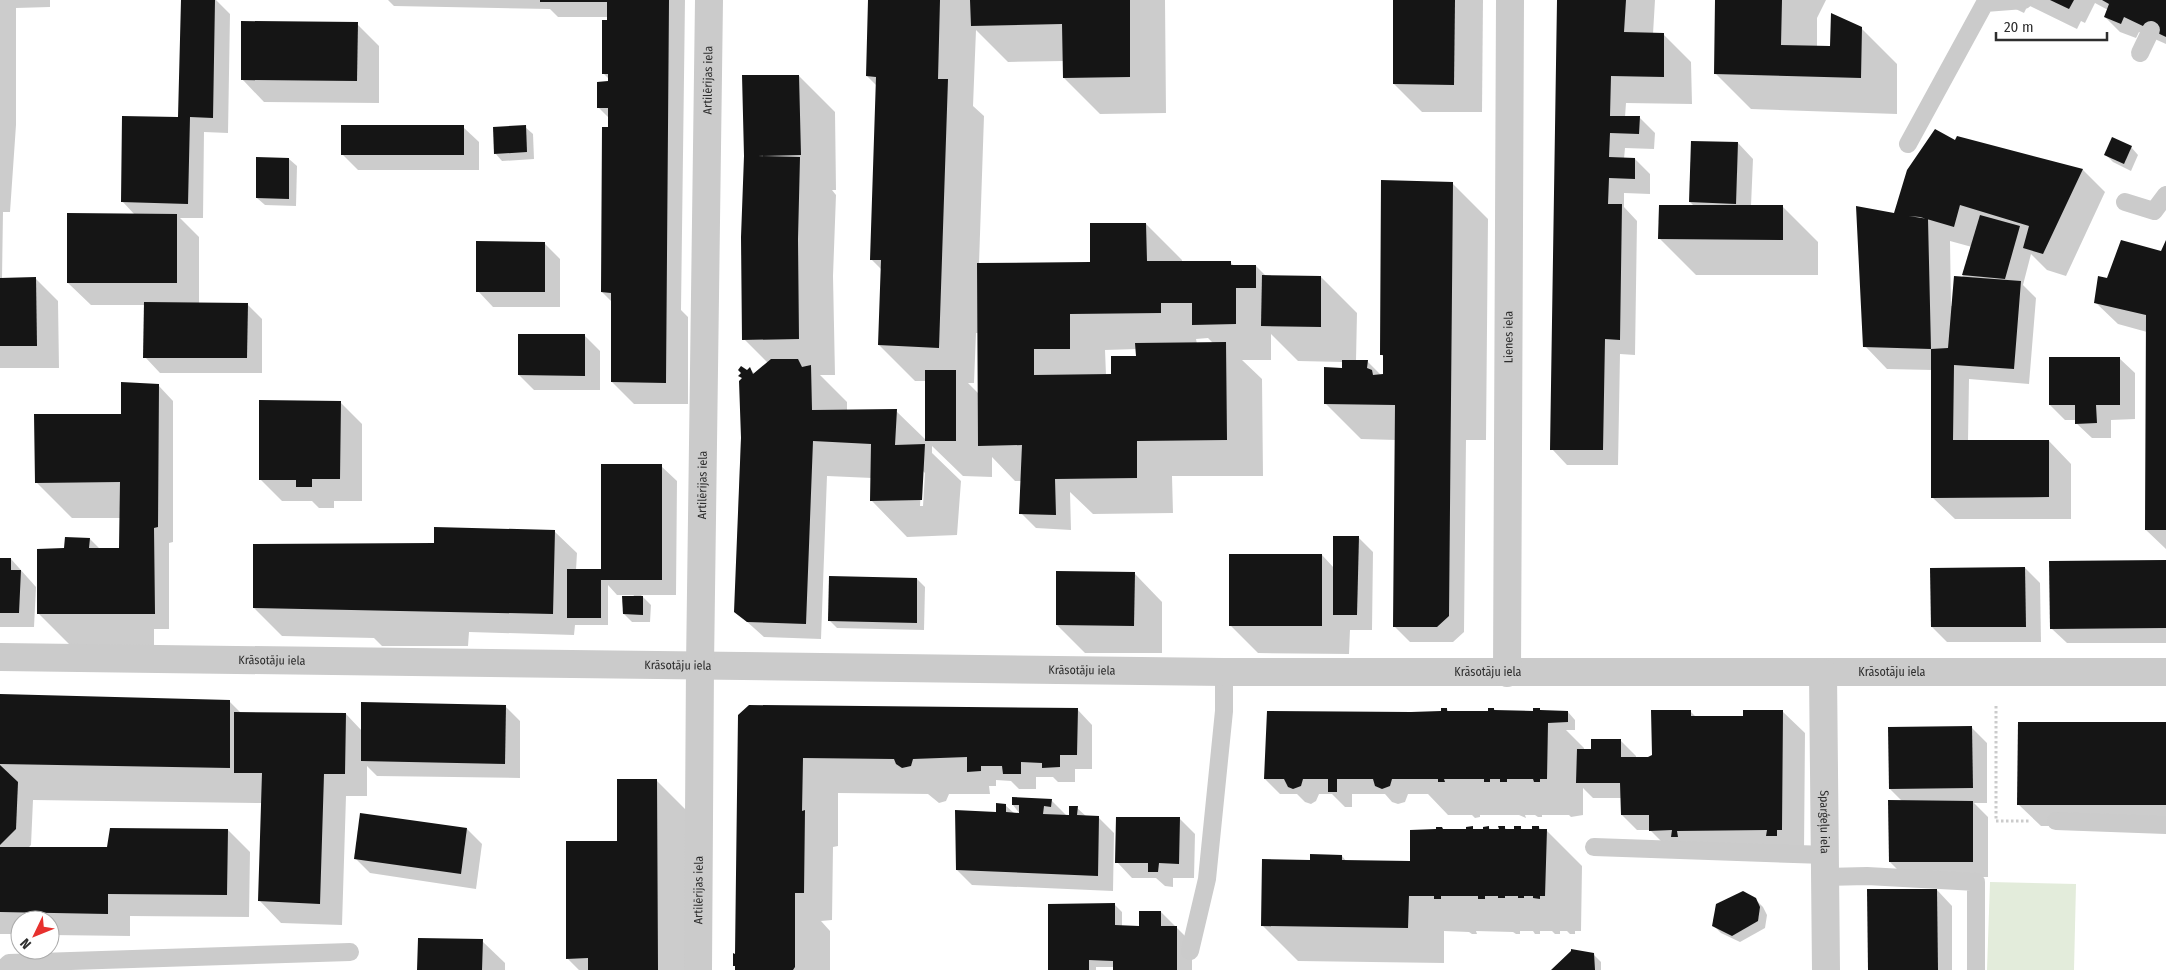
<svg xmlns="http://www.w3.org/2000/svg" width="2166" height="970" font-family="'Fira Sans Condensed',sans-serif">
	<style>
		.green { fill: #e3ecdb }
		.shadow { fill: #0003; fill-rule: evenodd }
		.building { fill: #151515 }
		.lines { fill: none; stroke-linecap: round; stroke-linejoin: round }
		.path { stroke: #cbcbcb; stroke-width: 3; stroke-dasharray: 2.5 2.5; stroke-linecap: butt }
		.service { stroke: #cbcbcb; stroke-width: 18 }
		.minor { stroke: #cbcbcb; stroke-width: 28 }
		.labels { text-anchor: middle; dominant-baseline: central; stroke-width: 5; stroke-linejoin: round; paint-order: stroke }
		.street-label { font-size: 12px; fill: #2e2e2e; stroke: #fff }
	</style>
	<rect width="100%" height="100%" fill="#fff"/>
	<!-- green -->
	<path class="green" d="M1990,882L2076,884L2074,970H1987Z"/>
	<!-- shadow -->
	<g class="shadow">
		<path d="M0,0H50V7L16,8V125L10,212H3L2,279H36L58,301L59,368H0Z"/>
		<path d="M182,0H216L230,14L228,133L204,132L203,218H180L199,237V304H247L262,319V373H160L145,357V305H91L68,283L135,215L122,201L180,118Z"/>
		<path d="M388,0H685L681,310L688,317V404H634L612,382V302L602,292L609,118L598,107L609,82V79L603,73L608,17H558L550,9L394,6Z"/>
		<path d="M870,0H1165L1166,113L1100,114L1064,78V61L1008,62L976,30L973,106L984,116L979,264L1091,263L1146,224L1182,260V263L1230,262L1234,266H1256L1266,276L1321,277L1357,313L1356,361H1367L1381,375H1385L1384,357L1381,354L1452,183L1488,219L1486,440H1466L1464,632L1453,642H1410L1394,626L1396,440L1361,439L1325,403L1343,369V362L1298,361L1271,334V360H1242L1262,379L1263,476H1172L1173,513L1093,514L1070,492L1071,530L1036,528L1021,513L1022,481H1015L992,457V477L963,476L932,446V453L961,481L957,535L907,537L872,501V478L827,476L821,639L764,637L735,611L743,379L740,376L750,369L755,374L768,363L744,339L745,156L799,76L835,112L836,190H832L836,195L833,276L835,375H820L847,402V411H896L927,441V381H915L879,345L882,270L871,259L877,86L867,76ZM976,333H978L979,394L968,383H974ZM1208,338L1213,343L1197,344L1196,339ZM1137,349V357L1113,375H1106L1105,350ZM922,470L925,473L923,506H920Z"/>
		<path d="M1395,0H1483L1482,112H1422L1394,84Z"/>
		<path d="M1558,0H1655L1653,34H1663L1691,62L1692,104L1626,103L1625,117H1639L1655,133L1654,149L1625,148L1624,159H1635L1650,174V194L1624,193V207L1637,221L1635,355L1620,354L1618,465H1567L1552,449Z"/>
		<path d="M1716,0H1826L1817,18V47L1831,48L1861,28L1897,64V114L1751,109L1715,73Z"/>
		<path d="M1997,0H2166V44L2139,32L2136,38L2120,32L2105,17L2108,10L2095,3L2085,23L2081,21L2077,29L2028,5L2024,13Z"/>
		<path d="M357,24L379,46V103L264,102L242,79Z"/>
		<path d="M463,127L479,142V170H358L342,154Z"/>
		<path d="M525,127L533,134L534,159L502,161L495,153Z"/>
		<path d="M1958,137L2083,170L2105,192L2066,276L2047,270L2031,254L2023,285L2036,298L2029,384L1969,379L1968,441H2049L2071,464V519H1955L1932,497V370L1887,369L1865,346L1895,215ZM1950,241L1972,247L1953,306H1951Z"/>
		<path d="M1738,143L1753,159L1751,206H1782L1818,242V275H1696L1660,239L1694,206L1690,202Z"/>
		<path d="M2131,147L2138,155L2131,171L2113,162L2105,154Z"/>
		<path d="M289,159L297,166L296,206L265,205L257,198Z"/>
		<path d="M544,243L560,259V307H493L478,291Z"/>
		<path d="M2166,255V549L2146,530L2147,332L2118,324L2095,302L2108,280Z"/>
		<path d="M584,335L600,351V390H534L519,375Z"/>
		<path d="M2119,358L2135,373V419L2111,420V438H2092L2076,423V420H2065L2050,405Z"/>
		<path d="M158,385L173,401V542L169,543V629H154V649H74L38,613L65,549L90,539L100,549L121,552V518H72L36,482Z"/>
		<path d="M340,402L362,424V501H334V508H319L312,501H282L260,479Z"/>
		<path d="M661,466L677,481L676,595H641L651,605L650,622H632L624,614L634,595H617L608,585V625H575L574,635L469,632L468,646H382L374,638L282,636L254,608L435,544L554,531L577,553L576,570L602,572Z"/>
		<path d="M1358,537L1373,552L1372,630H1350L1349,654L1258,653L1230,625L1322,555L1334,568Z"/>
		<path d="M0,559H11L36,587L34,627H0Z"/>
		<path d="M2166,561V643H2067L2051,628Z"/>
		<path d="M2025,568L2040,583L2041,642H1947L1932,627Z"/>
		<path d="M1135,574L1162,602V653H1085L1057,625Z"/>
		<path d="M917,579L925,587L924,630L837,628L829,620Z"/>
		<path d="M0,695L229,701L241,713L346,714L362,731L505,706L520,721V778L377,776L367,766V796H346L342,925L281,923L259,900L262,803L33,800L31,845L28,848L109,849L228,830L250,852L249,917L130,916V936L50,935V920H20V934H0Z"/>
		<path d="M1077,709L1092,725V769H1075V782H1058L1053,777H1036V789H1019L1011,781L996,780V786H989L990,794H949L946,801L939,803L928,794L838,793V846L833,847L832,920L821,921L830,931V970H736L740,716Z"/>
		<path d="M1447,709L1449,712H1489L1494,709L1497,712H1535L1539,709L1542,712H1568L1575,720V730H1566L1584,748V750H1592L1620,740L1636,756V758H1649L1653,756L1691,712L1696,717H1744L1782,711L1805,733L1804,852H1672L1650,830H1637L1622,815V798H1593L1583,788V815L1571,817L1569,815H1542V817H1538L1535,815H1525L1526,818L1519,815H1480V817L1475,818L1472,815H1448L1428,794H1408L1405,802L1398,804L1392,802L1385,794H1352V807H1345L1332,794H1319L1316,801L1311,804L1305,802L1297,794H1280L1265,779L1414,712H1442Z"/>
		<path d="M2166,724V826H2041L2018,804Z"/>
		<path d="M1972,728L1987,743V803H1974L1988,817V877H1905L1890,862L1903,802L1890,789Z"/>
		<path d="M656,780L692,816L693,876H685V970H579L567,958L618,842Z"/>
		<path d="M1051,800L1067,816H1070L1077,808L1087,817L1099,818L1114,833L1113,891L972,885L957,870L997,813L1005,805L1015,814H1020L1013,805Z"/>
		<path d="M1179,818L1195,834L1194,878H1173V887L1165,886L1156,878H1132L1117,862Z"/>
		<path d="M1539,827L1541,830H1546L1582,866L1581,931H1575V934H1570L1567,931H1560V934H1555L1552,931H1540V934H1535L1533,931H1520V934H1516L1513,932L1476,931L1477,934H1472L1469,932L1444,931V963L1298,961L1262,925L1311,861L1342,856L1347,862L1411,863L1444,830L1467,831L1472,828L1475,830L1484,831L1489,828L1492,830H1500L1505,828L1508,830H1515L1520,828L1523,830H1534Z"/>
		<path d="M467,829L482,844L476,889L370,873L355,858Z"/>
		<path d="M1937,890L1952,906V970H1869Z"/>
		<path d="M1755,899L1763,907L1767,915L1765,928L1740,942L1721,933L1714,926Z"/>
		<path d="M1115,905L1122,912V927H1140L1161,912L1192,943V970H1115L1114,967H1096V970H1049Z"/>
		<path d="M482,941L505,963V970H419Z"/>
		<path d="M1593,954L1601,962V970H1553Z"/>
	</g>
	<!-- building -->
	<g class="building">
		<path d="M181,0H215L213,118L190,117L188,204L121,202L122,116L178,117Z"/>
		<path d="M540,0H669L666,383L611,382V293L601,292L602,127H608V108H597V82L608,81V74H602V20H607V2H540Z"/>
		<path d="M868,0H940L938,79H948L939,348L878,345L881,260H870L876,77L866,76Z"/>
		<path d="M970,0H1130V77L1063,78L1062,24L971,26Z"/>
		<path d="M1393,0H1455L1454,85L1393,84Z"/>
		<path d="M1557,0H1626L1624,32L1664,33V77L1611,76L1610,116H1640L1639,134L1610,133L1609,157L1635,158V179L1609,178L1608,204H1622L1620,340L1605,339L1603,450H1550Z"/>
		<path d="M1715,0H1782L1781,45L1830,46L1831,13L1862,27L1861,78L1714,74Z"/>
		<path d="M2050,0H2074L2069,9Z"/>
		<path d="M2102,0H2166V37L2124,17L2121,24L2104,17L2109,4Z"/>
		<path d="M241,21L358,22L357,81L241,80Z"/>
		<path d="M742,75H799L801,155L758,156L800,157L798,239L799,339L742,340L741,237L744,156Z"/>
		<rect x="341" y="125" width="123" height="30"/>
		<path d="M526,125L527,152L494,154L493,127Z"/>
		<path d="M1935,129L1955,140L1957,136L2083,169L2043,254L2023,248L2029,226L1960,205L1954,227L1920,217L1909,216L1928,219L1931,349L1948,348L1954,276L2021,281L2014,369L1954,365L1953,440H2049V497L1931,498V349L1863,347L1856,206L1894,213L1907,170Z"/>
		<path d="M2112,137L2132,146L2124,164L2104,155Z"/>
		<path d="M1691,141L1738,142L1736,204L1689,202Z"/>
		<path d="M256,157L289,158V199L256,198Z"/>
		<path d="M1381,180L1453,182L1449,616L1437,627H1393L1395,405L1324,404V367L1342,368V360H1368L1367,368L1372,370L1373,375L1383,374V355H1380Z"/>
		<path d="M1659,205H1783V240L1658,239Z"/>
		<path d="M67,213L177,214V283H67Z"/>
		<path d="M1980,215L2020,226L2005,279L1962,275Z"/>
		<path d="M1090,223H1146L1147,261H1231V265H1256V288H1236V324L1192,325V303H1161V313L1070,314V349H1034V375L1111,374V356H1136L1135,343L1226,342L1227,440L1137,441V478L1055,479L1056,515L1019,514L1022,445L978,446L977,263L1090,262Z"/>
		<path d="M2121,240L2161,251L2166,240V530H2145L2146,315L2094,303L2098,276L2107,278Z"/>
		<path d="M476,241L545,242V292H476Z"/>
		<path d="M1262,275L1321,276V327L1261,326Z"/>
		<path d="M36,277L37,346H0V278Z"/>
		<path d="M144,302L248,303L247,358H143Z"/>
		<path d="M518,334H585V376L518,375Z"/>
		<path d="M2049,357H2120V405H2096L2097,423L2075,424V405H2049Z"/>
		<path d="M771,359H798L802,367L811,365L812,410L897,409L895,445L925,444L922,500L870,501L871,444L813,441L806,624L747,622L734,612L741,438L739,381L742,378L738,376L741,373L738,370L741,366L747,370L750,367L753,374Z"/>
		<rect x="925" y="370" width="31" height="71"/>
		<path d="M121,382L159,384L158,527L154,528L155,614H37V549L64,548L65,537L90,538L89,548H119L120,482L35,483L34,414H121Z"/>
		<path d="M259,400L341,401L340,479H312V487H296V480H259Z"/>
		<path d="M601,464H662V580H601V618H567V569H601Z"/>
		<path d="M434,527L555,530L553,614L253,608V544L434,543Z"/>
		<path d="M1333,536H1359L1357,615H1333Z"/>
		<rect x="1229" y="554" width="93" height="72"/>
		<path d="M0,558H11V570H21L19,613H0Z"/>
		<path d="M2166,560V628L2050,629L2049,561Z"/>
		<path d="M2025,567L2026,627H1931L1930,568Z"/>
		<path d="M1056,571L1135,572L1134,626L1056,625Z"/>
		<path d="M829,576L917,578V623L828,621Z"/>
		<path d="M622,596H643V615L623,614Z"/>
		<path d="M0,694L230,700V768L0,764Z"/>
		<path d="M361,702L506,705L505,764L361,761Z"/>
		<path d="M749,705L1078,708L1077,755H1060V767L1042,768V763L1021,762V774H1003L1002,766H981V771L967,772V757L913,759L911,766L902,768L896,764L894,759L803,758L802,811L805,810L804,893H795V967L793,970H735V966H733V953L735,954L738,715Z"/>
		<path d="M1441,708H1447V711H1488V708H1494V710L1533,711V708H1540V710L1568,711V722L1548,723L1547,779H1540V782H1534L1533,779H1507V782H1500V779H1490V782H1484V779H1444L1445,782H1438V779H1392L1390,786L1382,789L1375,786L1373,779H1337V792H1328V779H1303L1301,786L1293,789L1288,787L1284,779H1264L1267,711L1411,712L1441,711Z"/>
		<path d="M1651,710H1691V716H1743V710H1783L1782,830H1777V836H1766L1767,830L1677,831L1678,837H1671L1672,830L1649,831V815H1621L1620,783H1576L1577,749H1591V739H1621V757H1648L1652,755Z"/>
		<path d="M234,712L346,713L345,774H324L320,904L258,901L262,773H234Z"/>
		<path d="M2018,722H2166V805H2017Z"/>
		<path d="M1972,726L1973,788L1889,789L1888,727Z"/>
		<path d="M0,765L18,782L16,829L0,845Z"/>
		<path d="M617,779H657L658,970H588V958L566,959V841H617Z"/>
		<path d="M1012,797L1052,799L1051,807L1044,806L1043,814L1069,815V806H1078L1077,815L1099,816L1098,876L956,870L955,810L996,812V803L1006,804V812L1019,813V805H1012Z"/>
		<path d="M1888,800L1973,801V862H1889Z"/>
		<path d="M360,813L467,828L461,874L354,859Z"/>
		<path d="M1116,817H1180L1179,864L1159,863L1158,872H1148V863H1115Z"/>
		<path d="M1473,826V829H1483V827L1489,826V829H1499L1498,826H1505V829H1514V826H1521V829H1532V826H1539V829H1547L1545,896H1540V899L1533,898V896H1524V898H1518V896H1505V898H1498V896H1485V899H1478V896H1441V899H1434V896H1409L1408,928L1261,926L1262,859L1310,860V854L1342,855V860L1410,861V830L1436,829V827H1442L1443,829H1466V827Z"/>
		<path d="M110,828L228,829L227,895L108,894V914L0,912V847H107Z"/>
		<path d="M1867,889H1937L1938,970H1868Z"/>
		<path d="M1743,891L1756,898L1760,907L1758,921L1732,936L1712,926L1716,904Z"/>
		<path d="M1115,903V925L1139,926V911H1161V926H1177V970H1113V961L1089,960V970H1048V904Z"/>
		<path d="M418,938L483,939L482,970H417Z"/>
		<path d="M1571,949L1594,953L1595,970H1551L1571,951Z"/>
	</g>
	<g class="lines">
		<!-- path -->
		<path class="path" d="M1996,706V821H2030"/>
		<!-- service -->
		<g class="service">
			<path d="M2140,53L2151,30"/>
			<path d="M1908,144L1985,3L2024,0"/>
			<path d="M2125,202L2154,211L2166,195"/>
			<path d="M2056,821L2166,825"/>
			<path d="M1594,847L1825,855"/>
			<path d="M1825,877L1867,876L1976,882V970"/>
			<path d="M1190,951L1207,879L1224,711V672"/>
			<path d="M2,970L9,963L350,952"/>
		</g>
		<!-- minor -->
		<g class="minor">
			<path id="s1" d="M0,657L1224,672H2166"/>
			<path id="s2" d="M1507,673L1510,0"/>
			<path id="s3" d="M1823,673L1826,970"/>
			<path id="s4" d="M698,970L700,666L709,0"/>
		</g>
	</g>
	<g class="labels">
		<!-- street labels -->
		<g class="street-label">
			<text stroke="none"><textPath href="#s4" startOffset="890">Artilērijas iela</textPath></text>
			<text stroke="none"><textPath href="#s2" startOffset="336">Lienes iela</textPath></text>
			<text stroke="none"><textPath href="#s4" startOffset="485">Artilērijas iela</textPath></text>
			<text stroke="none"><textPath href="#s1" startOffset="272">Krāsotāju iela</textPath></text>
			<text stroke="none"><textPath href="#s1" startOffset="678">Krāsotāju iela</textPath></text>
			<text stroke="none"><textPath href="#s1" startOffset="1082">Krāsotāju iela</textPath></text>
			<text stroke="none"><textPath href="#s1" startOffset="1488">Krāsotāju iela</textPath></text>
			<text stroke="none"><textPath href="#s1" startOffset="1892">Krāsotāju iela</textPath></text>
			<text stroke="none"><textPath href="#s3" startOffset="149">Sparģeļu iela</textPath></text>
			<text stroke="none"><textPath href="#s4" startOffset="80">Artilērijas iela</textPath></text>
		</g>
	</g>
	<!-- north arrow -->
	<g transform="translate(35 935) rotate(227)"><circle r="24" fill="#ffffff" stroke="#ababab"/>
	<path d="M0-4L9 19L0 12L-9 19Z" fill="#e7312e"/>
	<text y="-8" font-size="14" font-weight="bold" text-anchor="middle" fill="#2e2e2e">N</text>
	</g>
	<!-- scale -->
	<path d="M1996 32v8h111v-8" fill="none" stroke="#2e2e2e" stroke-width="2.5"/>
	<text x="2004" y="32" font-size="15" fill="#2e2e2e" stroke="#ffffff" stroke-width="4" paint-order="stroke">20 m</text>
</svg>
